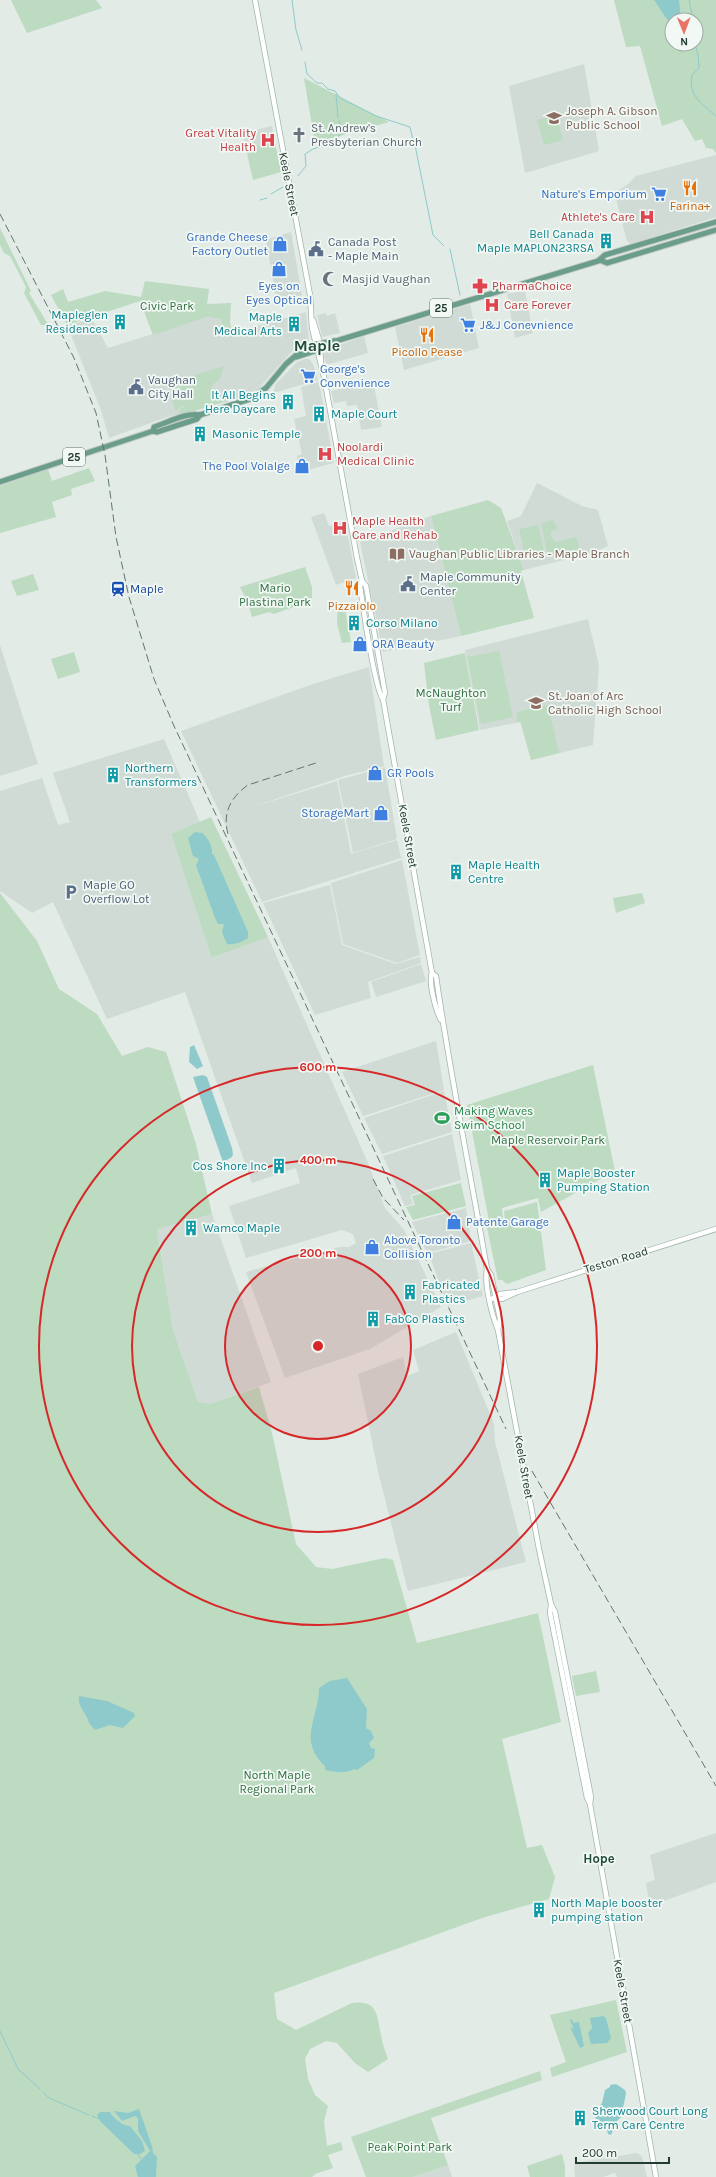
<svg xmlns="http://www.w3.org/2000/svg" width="716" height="2177" font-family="Karla,sans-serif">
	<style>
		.built { fill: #d0dbd5 }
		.green { fill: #bcdbc1; fill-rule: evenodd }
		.water { fill: #8ecacc }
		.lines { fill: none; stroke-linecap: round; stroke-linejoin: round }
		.stream { stroke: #8ecacc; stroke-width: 1 }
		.secondary-casing { stroke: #a1b6ac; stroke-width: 6 }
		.primary-casing { stroke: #c1c8c6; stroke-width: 7 }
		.secondary { stroke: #fff; stroke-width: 4.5 }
		.primary { stroke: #6a9e8a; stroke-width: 5 }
		.rail { stroke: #5e766d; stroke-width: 1; stroke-dasharray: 8 4; stroke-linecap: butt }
		.ring { fill: none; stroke: #d62828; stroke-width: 2 }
		.labels { text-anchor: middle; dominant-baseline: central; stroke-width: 3.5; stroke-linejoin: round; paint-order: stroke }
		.shield { fill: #f2f8f4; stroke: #61746c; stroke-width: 1 }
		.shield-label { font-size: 11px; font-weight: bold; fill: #233b32 }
		.education-label { font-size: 12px; fill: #785e54; stroke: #f2f8f4; text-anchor: start }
		.worship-label { font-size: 12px; fill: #5b616d; stroke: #f2f8f4; text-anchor: start }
		.health-label { font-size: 12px; fill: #be3a42; stroke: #f2f8f4; text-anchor: start }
		.street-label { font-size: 12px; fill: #233b32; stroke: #f2f8f4 }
		.shop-label { font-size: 12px; fill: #366cbe; stroke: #f2f8f4; text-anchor: start }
		.food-label { font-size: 12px; fill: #c56008; stroke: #f2f8f4 }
		.culture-label { font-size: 12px; fill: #0d838f; stroke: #f2f8f4; text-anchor: start }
		.service-label { font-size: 12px; fill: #4e5e75; stroke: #f2f8f4; text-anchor: start }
		.park-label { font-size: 12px; fill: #306f41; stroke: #f2f8f4 }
		.transit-label { font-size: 12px; fill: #164399; stroke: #f2f8f4; text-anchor: start }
		.leisure-label { font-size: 12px; fill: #27864d; stroke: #f2f8f4; text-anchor: start }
		.neighbourhood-label { font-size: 13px; font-weight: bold; fill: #214c3c; stroke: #f2f8f4 }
		.district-label { font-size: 16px; font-weight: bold; fill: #214c3c; stroke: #f2f8f4 }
		.centre { fill: #d62828; stroke: #f2f8f4; stroke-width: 2 }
		.ring-label { font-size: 12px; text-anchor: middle; font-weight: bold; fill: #d62828; stroke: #f2f8f4; stroke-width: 3.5; stroke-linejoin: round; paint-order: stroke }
	</style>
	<rect width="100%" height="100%" fill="#e2ebe6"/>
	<!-- built -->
	<g class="built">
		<path d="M584,64L599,151L525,173L509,86Z"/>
		<path d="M272,126L275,142L246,149L243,133Z"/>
		<path d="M716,155V217L631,244L627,241L616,199L618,191L628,184L636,176Z"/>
		<path d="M291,232L302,295L277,302L266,240Z"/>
		<path d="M525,291L533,333L515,338L507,294Z"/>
		<path d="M470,304L479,348L404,370L395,327Z"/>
		<path d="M306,312L309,341L295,348L258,389L234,400L167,417L109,438L101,410L67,325L92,319L108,348L207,317L221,319L225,335Z"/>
		<path d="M326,313L327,316L335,313L340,333L322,337L317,315Z"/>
		<path d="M364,336L368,353L326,365L324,355L329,349Z"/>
		<path d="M305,359H309L313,364L318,380L273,393L275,385L297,362Z"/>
		<path d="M373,381L382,427L361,430L357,405L347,406L346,401L334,403L331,391Z"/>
		<path d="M319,382L334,463L299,472L297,456L302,454L294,419L306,416L301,387Z"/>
		<path d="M537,483L582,506L598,510L608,546L592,553L524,570L507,521L521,516Z"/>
		<path d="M324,513L329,526L345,522L356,578L336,585L311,517Z"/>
		<path d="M431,516L461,636L383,652L360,542Z"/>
		<path d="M588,619L599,666L593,745L531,760L520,722L480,730L465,650Z"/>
		<path d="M0,645L38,764L0,776Z"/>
		<path d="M369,667L384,766L348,775L249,808L337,781L351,854L397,840L401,858L262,902L181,731L313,684Z"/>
		<path d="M164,739L200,822L171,834L213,958L268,937L368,1163L385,1208L404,1230L441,1307L370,1349L285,1378L246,1272L339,1247H349L356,1243L353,1234L342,1230L246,1258L229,1206L300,1183L296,1168L252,1183L185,992L107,1019L53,902L32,913L0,891V791L42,778L58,825L70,822L53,773Z"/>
		<path d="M385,767L397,839L353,853L338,780Z"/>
		<path d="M402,860L420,955L397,963L343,944L331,883Z"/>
		<path d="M330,885L342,945L396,964L420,957L421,963L368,982L371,998L315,1015L263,903Z"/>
		<path d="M421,964L426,981L376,997L371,982Z"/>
		<path d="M436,1041L444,1090L363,1116L342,1072Z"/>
		<path d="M444,1091L452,1132L382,1154L364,1118Z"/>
		<path d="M452,1134L461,1180L410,1195L413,1204L405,1206L383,1156Z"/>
		<path d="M466,1208L471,1241L427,1253L412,1222Z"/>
		<path d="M212,1214L271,1382L200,1408L173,1330L157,1228Z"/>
		<path d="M471,1243L483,1296L448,1306L429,1254Z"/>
		<path d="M456,1332L494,1424L495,1442L526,1562L408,1591L378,1471L358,1374L403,1357L407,1376L419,1371L413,1350Z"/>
		<path d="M716,1833V1882L661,1902L649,1901L646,1883L655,1880L650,1855Z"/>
		<path d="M637,2153L642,2157L647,2177H617L615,2173L603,2177H575L574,2166L576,2163Z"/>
		<path d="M448,2165L452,2177H413Z"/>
	</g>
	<!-- green -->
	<g class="green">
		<path d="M11,0H96L102,8L27,33Z"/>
		<path d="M614,0H716V153L713,149L706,148L702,139L695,141L682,119L662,126L640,46L626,47ZM672,20H696V44H672Z"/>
		<path d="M304,78L389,122L315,143Z"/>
		<path d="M556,115L563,140L544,145L537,120Z"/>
		<path d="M275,142L281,172L253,180L246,149Z"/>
		<path d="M0,228L31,291L29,293L49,326L47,327L46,325H41L24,293L26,287L10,256L4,253L0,245Z"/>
		<path d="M145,281L209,289L207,304L231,303L230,322L232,333L225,335L221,319L207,317L153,335L140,301L67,325L51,295L63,289L68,302L105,291L141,297Z"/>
		<path d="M224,366L220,379L212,385L211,393L216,396H225L226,401L182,415L178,412L185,406L184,405L175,411L171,395L175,388L189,385L193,380L192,376Z"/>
		<path d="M89,468L95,481L71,489L72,495L52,502L56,517L0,533V486L48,469L52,481Z"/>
		<path d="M488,500L501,508L524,570L521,571L534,618L461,636L431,516Z"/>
		<path d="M553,520L558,529L550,532L554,542L576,537L580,550L548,557L541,523Z"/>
		<path d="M538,525L545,555L526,559L519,529Z"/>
		<path d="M305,567L312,587V600L274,614L269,612L252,617L248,603L240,587Z"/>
		<path d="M33,574L39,590L17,596L11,581Z"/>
		<path d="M338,604H344L351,642L342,643L337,623Z"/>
		<path d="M499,651L513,717L481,724L467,657Z"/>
		<path d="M74,652L80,672L58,679L51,659Z"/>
		<path d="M465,653L479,730L436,740L429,705L424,663Z"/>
		<path d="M548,705L559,753L531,760L521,722H517V712Z"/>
		<path d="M211,817L268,937L212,958L171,834Z"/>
		<path d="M0,893L37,941L59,989L97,1014L122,1056L148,1047L166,1052L196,1144L212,1214L157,1229L173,1330L198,1402L210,1404L259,1387L272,1433L296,1544L316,1567L332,1569L385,1558L393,1560L417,1643L538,1613L561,1722L502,1739L527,1848L542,1845L555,1877L549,1899L485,1917L274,1993L277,2019L296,2030L352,2003C378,1999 377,2016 381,2035C382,2043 385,2051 388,2059L368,2072L355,2063L337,2043L326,2041L310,2049L305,2059L308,2079L315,2095L328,2106L324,2121L327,2146L341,2142L343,2150L328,2155L333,2168L315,2174L312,2177H0Z"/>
		<path d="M642,893L645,903L616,913L613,898Z"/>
		<path d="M593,1065L615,1171L541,1212L538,1198L502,1208L503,1219L489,1221L467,1105Z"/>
		<path d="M461,1183L466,1206L413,1220L406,1207L415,1205L412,1196Z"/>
		<path d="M537,1202L546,1270L507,1284L502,1280H498L486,1223L505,1221L504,1211Z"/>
		<path d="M596,1671L600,1692L576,1696L572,1676Z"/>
		<path d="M616,2000L627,2052L552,2077L550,2068L566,2062L550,2015Z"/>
		<path d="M540,2071L542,2080L431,2118L448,2165L413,2177H366L351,2137Z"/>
		<path d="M562,2154L565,2167V2177H530L527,2166Z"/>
	</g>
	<!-- water -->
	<g class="water">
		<path d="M654,0H679L681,20H672V23C665,20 660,7 654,0Z"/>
		<path d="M195,832L202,833C208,838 213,846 212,854L214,855L248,932V938C242,942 234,945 227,944L222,932L224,924H218L215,918L196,865L199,859L193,856L188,838Z"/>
		<path d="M194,1045L203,1066L197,1069L189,1062L190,1047Z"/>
		<path d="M203,1075L207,1077L232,1148L233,1154L232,1157L223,1162L193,1077Z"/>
		<path d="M347,1678L367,1709L366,1728L371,1731L374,1738L369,1743L371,1748L375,1749L374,1758L357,1770L354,1769C345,1774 335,1772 325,1770V1766C297,1740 319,1718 319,1688L330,1681Z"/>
		<path d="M79,1696L107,1701L134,1713L135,1716L123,1728L110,1725L95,1730L89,1723C87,1713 77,1707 79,1696Z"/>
		<path d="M603,2016L606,2018L611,2038L607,2043L591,2044L588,2033L592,2028L590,2018Z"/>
		<path d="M571,2019L574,2023L579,2022L584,2046L580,2048L570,2027L574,2029L570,2020Z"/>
		<path d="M616,2084L625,2090L626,2094L621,2117L616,2122L611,2135L608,2134L606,2127L595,2118L597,2116V2109L602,2103L605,2090L610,2087V2085Z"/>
		<path d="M139,2109L152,2146L153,2153L157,2157L156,2177H138L135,2166L150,2151L138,2131V2118L135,2116L122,2121L114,2111L128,2113Z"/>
		<path d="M100,2112H110C113,2118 123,2126 130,2126L142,2141L145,2151L140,2154H134L100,2121L97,2115Z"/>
	</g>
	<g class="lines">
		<!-- stream -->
		<g class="stream">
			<path d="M292,0L296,30L302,50"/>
			<path d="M689,0L693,20"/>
			<path d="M695,44L698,55L699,68L692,75C688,96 702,104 716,116"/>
			<path d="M305,62L307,74L317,83H322L328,89L335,91L340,98L376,116L410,127L413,140"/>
			<path d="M336,94L338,118"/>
			<path d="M415,145L433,235L444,246"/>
			<path d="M298,176L306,166L305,154L313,149L331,143L341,134L342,129L339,121"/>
			<path d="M271,194L283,187"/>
			<path d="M260,200L267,198"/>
			<path d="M450,249L460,295"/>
			<path d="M0,2031L18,2069L40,2089"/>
			<path d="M43,2092L49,2098L89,2115"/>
			<path d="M92,2116L99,2119"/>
			<path d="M137,2153L141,2159"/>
		</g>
		<!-- secondary casing -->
		<g class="secondary-casing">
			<g id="secondary">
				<path d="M255,0L310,295L312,328L324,377L357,558L362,581L366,586L385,693L383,699L389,733L432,973L436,976C450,1074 470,1171 487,1269C484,1285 492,1315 498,1330L539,1549L551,1604L555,1612L591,1797L590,1804"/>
				<path d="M313,320L320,343L321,363"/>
				<path d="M362,581L360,586C363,605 374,688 383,699"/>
				<path d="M432,973C428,982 436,1011 441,1020"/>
				<path d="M487,1269L491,1275L500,1319L498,1330"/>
				<path d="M495,1298L502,1299L517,1292"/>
				<path d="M490,1300L500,1294L517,1292L716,1229"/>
				<path d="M551,1605L550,1613L587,1798L590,1804L656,2177"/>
			</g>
		</g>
		<!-- primary casing -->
		<g class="primary-casing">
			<g id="primary">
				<path d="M600,260L607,263L716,230"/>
				<path d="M296,357L330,346L334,341"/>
				<path d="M153,431L154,427C167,423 186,412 200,415L250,399L266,388L286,364L300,352L315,344L336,341L598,261L605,255L716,222"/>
				<path d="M0,482L153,431L157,432L197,419L200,415"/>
			</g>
		</g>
		<!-- secondary -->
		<use href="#secondary" class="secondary"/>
		<!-- primary -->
		<use href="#primary" class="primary"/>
		<!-- rail -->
		<g class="rail">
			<path d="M0,214L74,358L96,413L105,455L116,537L129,597L154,679L174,726L506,1429"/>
			<path d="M228,834C222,813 231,797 248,785L319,762"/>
			<path d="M373,1179L383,1198L404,1220"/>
			<path d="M532,1471L716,1786"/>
		</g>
	</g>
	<!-- distance rings -->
	<circle cx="318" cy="1346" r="93" fill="#d62828" fill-opacity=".12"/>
	<g class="ring">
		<circle cx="318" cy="1346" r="93"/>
		<circle cx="318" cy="1346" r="186"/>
		<circle cx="318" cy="1346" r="279"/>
	</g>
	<!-- icons -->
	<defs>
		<g id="school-bare" transform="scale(1.2)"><path d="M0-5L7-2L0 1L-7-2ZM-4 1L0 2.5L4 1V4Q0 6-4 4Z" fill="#8d6e63" stroke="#f2f8f4" stroke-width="2.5" paint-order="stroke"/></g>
		<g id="church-bare" transform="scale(1.2)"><path d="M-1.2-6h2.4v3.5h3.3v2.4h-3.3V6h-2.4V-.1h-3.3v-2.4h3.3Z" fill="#6b7280" stroke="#f2f8f4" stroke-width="2.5" paint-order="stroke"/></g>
		<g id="hospital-bare" transform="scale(1.2)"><path d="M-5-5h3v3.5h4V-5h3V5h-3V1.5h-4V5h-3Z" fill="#e0444e" stroke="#f2f8f4" stroke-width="2.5" paint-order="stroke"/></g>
		<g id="restaurant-bare" transform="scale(1.2)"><path d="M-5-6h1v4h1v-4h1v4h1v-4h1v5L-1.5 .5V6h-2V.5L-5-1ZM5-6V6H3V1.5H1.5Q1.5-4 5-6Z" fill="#e8710a" stroke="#f2f8f4" stroke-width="2.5" paint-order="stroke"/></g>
		<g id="supermarket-bare" transform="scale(1.2)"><path d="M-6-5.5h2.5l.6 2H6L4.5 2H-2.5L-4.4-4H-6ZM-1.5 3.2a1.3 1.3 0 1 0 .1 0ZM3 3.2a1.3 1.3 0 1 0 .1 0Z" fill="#3f7fe0" stroke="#f2f8f4" stroke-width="2.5" paint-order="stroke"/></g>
		<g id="building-bare" transform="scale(1.2)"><path d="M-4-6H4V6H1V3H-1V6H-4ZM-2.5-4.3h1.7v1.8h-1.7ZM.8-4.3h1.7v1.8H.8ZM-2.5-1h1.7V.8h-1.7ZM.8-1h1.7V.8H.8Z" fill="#0f9aa8" stroke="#f2f8f4" stroke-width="2.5" paint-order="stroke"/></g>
		<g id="shop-bare" transform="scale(1.2)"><path d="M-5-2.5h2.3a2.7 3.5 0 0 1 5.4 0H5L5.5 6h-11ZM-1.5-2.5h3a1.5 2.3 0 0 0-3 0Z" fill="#3f7fe0" stroke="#f2f8f4" stroke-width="2.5" paint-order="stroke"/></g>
		<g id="civic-bare" transform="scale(1.2)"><path d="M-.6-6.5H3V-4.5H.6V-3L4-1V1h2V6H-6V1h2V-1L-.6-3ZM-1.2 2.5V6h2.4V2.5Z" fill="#5c6f8a" stroke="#f2f8f4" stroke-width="2.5" paint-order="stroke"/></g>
		<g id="mosque-bare" transform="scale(1.2)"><path d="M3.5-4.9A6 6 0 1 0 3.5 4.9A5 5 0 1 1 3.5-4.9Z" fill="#6b7280" stroke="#f2f8f4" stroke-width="2.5" paint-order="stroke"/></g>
		<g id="pharmacy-bare" transform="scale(1.2)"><path d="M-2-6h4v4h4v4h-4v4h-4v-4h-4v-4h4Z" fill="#e0444e" stroke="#f2f8f4" stroke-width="2.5" paint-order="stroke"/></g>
		<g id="library-bare" transform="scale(1.2)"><path d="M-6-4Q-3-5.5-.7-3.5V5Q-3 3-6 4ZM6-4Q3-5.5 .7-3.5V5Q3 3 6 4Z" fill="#8d6e63" stroke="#f2f8f4" stroke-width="2.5" paint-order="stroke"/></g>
		<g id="station-bare" transform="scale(1.2)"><path d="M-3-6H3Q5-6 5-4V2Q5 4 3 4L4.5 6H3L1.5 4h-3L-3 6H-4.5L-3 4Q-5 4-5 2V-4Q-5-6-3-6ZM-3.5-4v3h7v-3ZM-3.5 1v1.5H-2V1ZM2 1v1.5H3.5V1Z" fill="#1a4fb4" stroke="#f2f8f4" stroke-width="2.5" paint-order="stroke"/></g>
		<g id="parking-bare" transform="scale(1.2)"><path d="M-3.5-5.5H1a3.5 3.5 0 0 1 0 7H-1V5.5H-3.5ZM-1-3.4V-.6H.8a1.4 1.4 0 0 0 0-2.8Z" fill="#5c6f8a" stroke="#f2f8f4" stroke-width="2.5" paint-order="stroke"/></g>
		<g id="stadium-bare" transform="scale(1.2)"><path d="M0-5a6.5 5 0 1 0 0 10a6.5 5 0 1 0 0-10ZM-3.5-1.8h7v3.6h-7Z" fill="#2e9e5b" stroke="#f2f8f4" stroke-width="2.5" paint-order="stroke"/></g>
	</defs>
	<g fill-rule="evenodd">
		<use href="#school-bare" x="554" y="118"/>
		<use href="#church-bare" x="299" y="135"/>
		<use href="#hospital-bare" x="268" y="140"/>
		<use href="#restaurant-bare" x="690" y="188"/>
		<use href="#supermarket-bare" x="659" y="194"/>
		<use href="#hospital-bare" x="647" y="217"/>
		<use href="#building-bare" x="606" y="241"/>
		<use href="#shop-bare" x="280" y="244"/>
		<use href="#civic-bare" x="316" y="249"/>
		<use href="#shop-bare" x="279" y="269"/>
		<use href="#mosque-bare" x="330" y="279"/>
		<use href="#pharmacy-bare" x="480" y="286"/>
		<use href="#hospital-bare" x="492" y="305"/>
		<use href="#building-bare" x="120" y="322"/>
		<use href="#building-bare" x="294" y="324"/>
		<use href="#supermarket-bare" x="468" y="325"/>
		<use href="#restaurant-bare" x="427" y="335"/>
		<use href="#supermarket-bare" x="308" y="376"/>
		<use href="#civic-bare" x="136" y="387"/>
		<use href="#building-bare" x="288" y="402"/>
		<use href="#building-bare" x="319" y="414"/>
		<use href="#building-bare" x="200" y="434"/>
		<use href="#hospital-bare" x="325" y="454"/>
		<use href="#shop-bare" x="302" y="466"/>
		<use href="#hospital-bare" x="340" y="528"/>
		<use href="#library-bare" x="397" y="554"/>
		<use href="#civic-bare" x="408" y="584"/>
		<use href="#restaurant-bare" x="352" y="588"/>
		<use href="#station-bare" x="118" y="589"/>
		<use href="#building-bare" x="354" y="623"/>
		<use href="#shop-bare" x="360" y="644"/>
		<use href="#school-bare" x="536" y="703"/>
		<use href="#shop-bare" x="375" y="773"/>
		<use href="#building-bare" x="113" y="775"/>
		<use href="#shop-bare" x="381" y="813"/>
		<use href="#building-bare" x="456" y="872"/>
		<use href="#parking-bare" x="71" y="892"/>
		<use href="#stadium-bare" x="442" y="1118"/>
		<use href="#building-bare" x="279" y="1166"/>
		<use href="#building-bare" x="545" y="1180"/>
		<use href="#shop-bare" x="454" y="1222"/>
		<use href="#building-bare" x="191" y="1228"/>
		<use href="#shop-bare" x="372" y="1247"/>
		<use href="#building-bare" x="410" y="1292"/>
		<use href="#building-bare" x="373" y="1319"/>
		<use href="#building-bare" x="539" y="1910"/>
		<use href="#building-bare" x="580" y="2118"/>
	</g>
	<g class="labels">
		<!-- shield labels -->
		<g class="shield">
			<rect x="430" y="299" width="22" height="18" rx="3"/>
			<rect x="63" y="448" width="22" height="18" rx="3"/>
		</g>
		<g class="shield-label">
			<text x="441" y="308">25</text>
			<text x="74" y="457">25</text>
		</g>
		<!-- education labels -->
		<g class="education-label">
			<text x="566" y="111">Joseph A. Gibson<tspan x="566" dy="14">Public School</tspan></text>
			<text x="409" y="554">Vaughan Public Libraries - Maple Branch</text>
			<text x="548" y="696">St. Joan of Arc<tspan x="548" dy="14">Catholic High School</tspan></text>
		</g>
		<!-- worship labels -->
		<g class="worship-label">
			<text x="311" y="128">St. Andrew's<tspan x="311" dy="14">Presbyterian Church</tspan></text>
			<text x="342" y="279">Masjid Vaughan</text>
		</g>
		<!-- health labels -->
		<g class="health-label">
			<text x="256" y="133" text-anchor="end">Great Vitality<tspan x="256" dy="14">Health</tspan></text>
			<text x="635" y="217" text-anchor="end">Athlete's Care</text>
			<text x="492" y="286">PharmaChoice</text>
			<text x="504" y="305">Care Forever</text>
			<text x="337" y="447">Noolardi<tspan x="337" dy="14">Medical Clinic</tspan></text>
			<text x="352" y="521">Maple Health<tspan x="352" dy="14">Care and Rehab</tspan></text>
		</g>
		<!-- street labels -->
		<g class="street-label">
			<text transform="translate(289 184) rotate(79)">Keele Street</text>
			<text transform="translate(408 836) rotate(80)">Keele Street</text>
			<text transform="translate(616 1260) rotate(-17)">Teston Road</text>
			<text transform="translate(524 1467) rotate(80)">Keele Street</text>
			<text transform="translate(623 1991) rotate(80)">Keele Street</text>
		</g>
		<!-- shop labels -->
		<g class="shop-label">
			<text x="647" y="194" text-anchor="end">Nature's Emporium</text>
			<text x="268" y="237" text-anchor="end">Grande Cheese<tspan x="268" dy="14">Factory Outlet</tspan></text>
			<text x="279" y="286" text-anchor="middle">Eyes on<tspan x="279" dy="14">Eyes Optical</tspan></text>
			<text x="480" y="325">J&amp;J Conevnience</text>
			<text x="320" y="369">George's<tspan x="320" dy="14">Convenience</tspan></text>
			<text x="290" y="466" text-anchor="end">The Pool Volalge</text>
			<text x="372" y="644">ORA Beauty</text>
			<text x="387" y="773">GR Pools</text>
			<text x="369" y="813" text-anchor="end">StorageMart</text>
			<text x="466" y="1222">Patente Garage</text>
			<text x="384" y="1240">Above Toronto<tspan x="384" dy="14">Collision</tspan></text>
		</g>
		<!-- food labels -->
		<g class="food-label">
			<text x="690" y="206">Farina+</text>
			<text x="427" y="352">Picollo Pease</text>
			<text x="352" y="606">Pizzaiolo</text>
		</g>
		<!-- culture labels -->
		<g class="culture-label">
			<text x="594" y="234" text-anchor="end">Bell Canada<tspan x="594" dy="14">Maple MAPLON23RSA</tspan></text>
			<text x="108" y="315" text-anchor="end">Mapleglen<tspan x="108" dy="14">Residences</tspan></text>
			<text x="282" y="317" text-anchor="end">Maple<tspan x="282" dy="14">Medical Arts</tspan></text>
			<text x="276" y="395" text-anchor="end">It All Begins<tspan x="276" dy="14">Here Daycare</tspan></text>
			<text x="331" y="414">Maple Court</text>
			<text x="212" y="434">Masonic Temple</text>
			<text x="366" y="623">Corso Milano</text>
			<text x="125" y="768">Northern<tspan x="125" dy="14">Transformers</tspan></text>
			<text x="468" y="865">Maple Health<tspan x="468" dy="14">Centre</tspan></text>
			<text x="267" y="1166" text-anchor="end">Cos Shore Inc</text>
			<text x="557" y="1173">Maple Booster<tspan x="557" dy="14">Pumping Station</tspan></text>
			<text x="203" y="1228">Wamco Maple</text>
			<text x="422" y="1285">Fabricated<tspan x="422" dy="14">Plastics</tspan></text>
			<text x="385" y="1319">FabCo Plastics</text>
			<text x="551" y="1903">North Maple booster<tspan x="551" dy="14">pumping station</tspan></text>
			<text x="592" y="2111">Sherwood Court Long<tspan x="592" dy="14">Term Care Centre</tspan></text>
		</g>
		<!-- service labels -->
		<g class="service-label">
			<text x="328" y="242">Canada Post<tspan x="328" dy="14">- Maple Main</tspan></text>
			<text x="148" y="380">Vaughan<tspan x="148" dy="14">City Hall</tspan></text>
			<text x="420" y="577">Maple Community<tspan x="420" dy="14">Center</tspan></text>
			<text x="83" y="885">Maple GO<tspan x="83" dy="14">Overflow Lot</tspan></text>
		</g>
		<!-- park labels -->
		<g class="park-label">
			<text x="167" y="306">Civic Park</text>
			<text x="275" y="588">Mario<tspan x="275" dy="14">Plastina Park</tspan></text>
			<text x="451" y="693">McNaughton<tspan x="451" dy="14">Turf</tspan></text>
			<text x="548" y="1140">Maple Reservoir Park</text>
			<text x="277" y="1775">North Maple<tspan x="277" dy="14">Regional Park</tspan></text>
			<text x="410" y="2147">Peak Point Park</text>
		</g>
		<!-- transit labels -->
		<g class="transit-label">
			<text x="130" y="589">Maple</text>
		</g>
		<!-- leisure labels -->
		<g class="leisure-label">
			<text x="454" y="1111">Making Waves<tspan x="454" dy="14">Swim School</tspan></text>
		</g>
		<!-- neighbourhood labels -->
		<g class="neighbourhood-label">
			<text x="599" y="1858">Hope</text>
		</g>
		<!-- district labels -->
		<g class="district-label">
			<text x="317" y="345">Maple</text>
		</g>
	</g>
	<circle cx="318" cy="1346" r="6" class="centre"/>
	<g class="ring-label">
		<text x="318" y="1071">600 m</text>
		<text x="318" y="1164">400 m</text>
		<text x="318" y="1257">200 m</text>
	</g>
	<!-- north arrow -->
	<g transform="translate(684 32) rotate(179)"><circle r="19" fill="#f2f8f4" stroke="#9faca6"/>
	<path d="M0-3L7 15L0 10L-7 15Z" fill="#e87463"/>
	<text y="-6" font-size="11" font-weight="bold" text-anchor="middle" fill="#233b32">N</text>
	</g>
	<!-- scale -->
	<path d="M576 2157v6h93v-6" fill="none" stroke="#233b32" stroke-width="2"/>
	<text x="582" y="2157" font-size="12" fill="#233b32" stroke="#f2f8f4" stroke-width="3" paint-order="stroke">200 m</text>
</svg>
